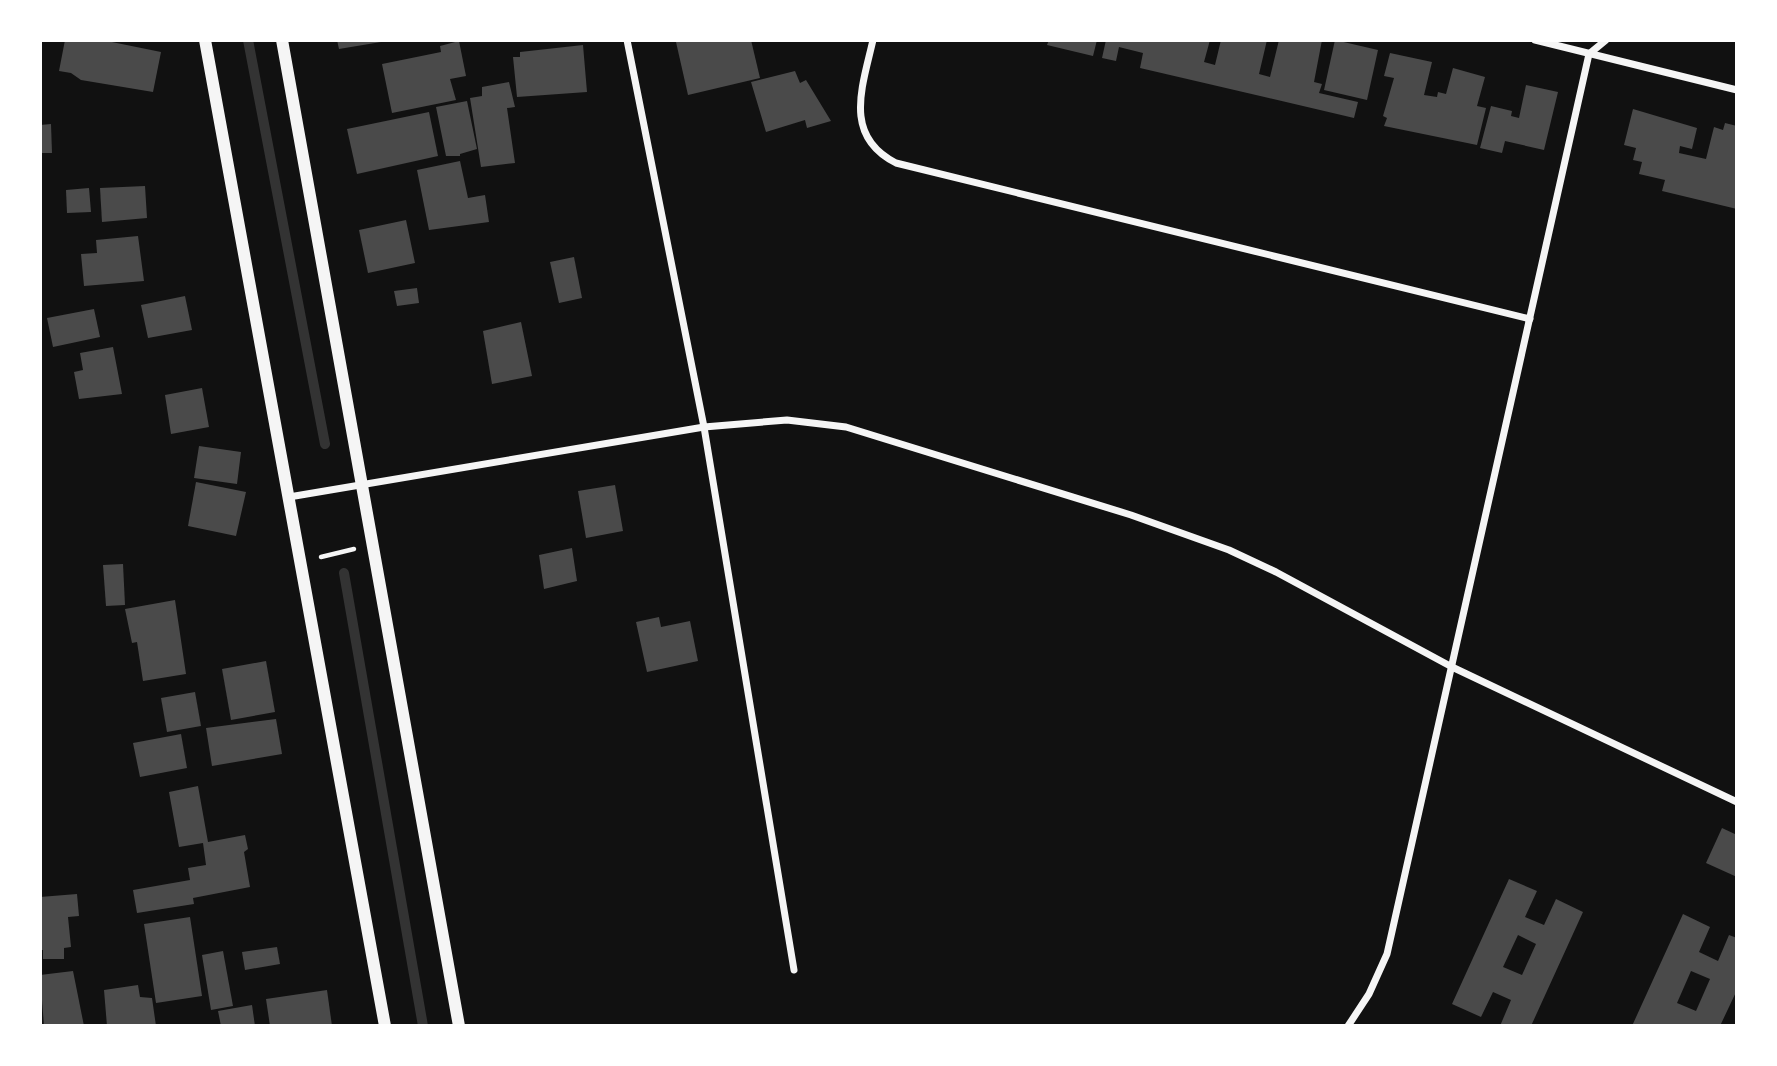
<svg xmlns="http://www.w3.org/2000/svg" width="1777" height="1066" font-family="Merriweather,serif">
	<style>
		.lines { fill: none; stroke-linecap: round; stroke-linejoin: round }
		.stream { stroke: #333; stroke-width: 10 }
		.building { fill: #4a4a4a; fill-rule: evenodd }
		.path { stroke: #f5f5f5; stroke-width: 4.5 }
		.minor { stroke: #f5f5f5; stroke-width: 7 }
		.tertiary { stroke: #f5f5f5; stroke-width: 12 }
	</style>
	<rect width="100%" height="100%" fill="#111"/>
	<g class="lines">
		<!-- stream -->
		<g class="stream">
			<path d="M248,40L325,444"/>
			<path d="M344,573L423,1026"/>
		</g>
	</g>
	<!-- building -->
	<g class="building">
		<path d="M65,40H102L161,52L153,92L81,80L71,73L59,71Z"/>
		<path d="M337,40H381V42L339,49Z"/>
		<path d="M682,40H751L760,78L688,95L676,42Z"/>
		<path d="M1049,40H1097L1093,56L1047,45Z"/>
		<path d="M1106,40H1210L1204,62L1215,65L1221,40H1267L1259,74L1270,77L1279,40H1322L1314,82L1322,84L1319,93L1358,102L1354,118L1140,68L1143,53L1119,47L1116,61L1102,58Z"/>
		<path d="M1335,40L1378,50L1367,100L1324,90Z"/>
		<path d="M459,41L466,76L450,79L456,100L392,113L382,64L441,52L440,46Z"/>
		<path d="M583,45L587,92L517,97L513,57H520V52Z"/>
		<path d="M1390,53L1432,62L1424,95L1437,97L1438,92L1446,94L1453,68L1485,77L1477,106L1486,108L1477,145L1384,126L1387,118L1383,116L1394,78L1384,76Z"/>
		<path d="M795,71L800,83L806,80L831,121L807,128L805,120L766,132L751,82Z"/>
		<path d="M509,82L515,107L507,108L515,163L481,167L470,98L482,96V87Z"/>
		<path d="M1526,85L1558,92L1544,150L1505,141L1502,153L1480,148L1491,106L1512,111L1511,116L1519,118Z"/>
		<path d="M467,101L477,149L460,154V156H446L436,107Z"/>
		<path d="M1633,109L1697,128L1692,149L1680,146L1679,153L1706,159L1714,127L1723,130L1725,123L1737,126V209L1662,191L1665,180L1639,174L1642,162L1633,160L1636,148L1624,145Z"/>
		<path d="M429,112L438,156L357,174L347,129Z"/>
		<path d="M51,124L52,153H40V125Z"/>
		<path d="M460,161L468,198L485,195L489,222L429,230L417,170Z"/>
		<path d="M145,186L147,218L102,222L100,188Z"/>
		<path d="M89,188L91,212L67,213L66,190Z"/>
		<path d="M406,220L415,263L368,273L359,230Z"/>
		<path d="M138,236L144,281L84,286L81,254L97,253L96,240Z"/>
		<path d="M574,257L582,298L559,303L550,262Z"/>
		<path d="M417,288L419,303L397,306L394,291Z"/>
		<path d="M185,296L192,330L148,338L141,305Z"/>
		<path d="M94,309L100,337L53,347L47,318Z"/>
		<path d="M521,322L532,376L492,384L483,331Z"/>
		<path d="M113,347L122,394L79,399L74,372L83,370L80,353Z"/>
		<path d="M202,388L209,427L171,434L165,395Z"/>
		<path d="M199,446L241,452L237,484L194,478Z"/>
		<path d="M196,482L246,492L236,536L188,526Z"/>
		<path d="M615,485L623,531L586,538L578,491Z"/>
		<path d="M572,548L577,581L544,589L539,555Z"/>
		<path d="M123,564L125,605L106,606L103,565Z"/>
		<path d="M175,600L186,674L143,681L137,642L132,643L125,609Z"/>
		<path d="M659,617L661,627L690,621L698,661L647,672L636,622Z"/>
		<path d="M266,661L275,712L231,720L222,669Z"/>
		<path d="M195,692L201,726L167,732L161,698Z"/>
		<path d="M276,719L282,754L212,766L206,728Z"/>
		<path d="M181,734L187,768L140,777L133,743Z"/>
		<path d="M198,786L208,842L245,835L248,849L244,852L250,887L193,898L194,904L137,913L133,890L190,880L188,868L206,865L203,843L179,847L169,792Z"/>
		<path d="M1722,828L1737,835V877L1706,863Z"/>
		<path d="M1509,879L1537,891L1525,917L1544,925L1556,899L1583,912L1531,1026H1500L1511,1000L1493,992L1481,1017L1452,1004ZM1518,935L1536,944L1522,975L1503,967Z"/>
		<path d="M77,894L79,916L68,917L71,947L64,948V959H43V950H40V897Z"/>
		<path d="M1683,914L1710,927L1699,952L1718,961L1729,935L1737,938V990L1720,1026H1632ZM1691,971L1710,979L1696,1011L1677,1003Z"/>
		<path d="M190,917L202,996L156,1003L144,924Z"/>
		<path d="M277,947L280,964L245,970L242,952Z"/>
		<path d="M223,951L233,1006L211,1010L202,955Z"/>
		<path d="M73,971L84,1026H44L40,975Z"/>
		<path d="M138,985L140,997L152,998L156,1026H107L104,990Z"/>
		<path d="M327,990L332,1026H270L266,999Z"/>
		<path d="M252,1005L255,1026H221L218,1011Z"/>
	</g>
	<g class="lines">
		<!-- path -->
		<path class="path" d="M321,557L354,549"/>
		<!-- minor -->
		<g class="minor">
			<path d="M627,40L704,427L794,970"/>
			<path d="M873,40C862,88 843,136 896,163L1530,319"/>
			<path d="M1535,40L1737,90"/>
			<path d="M289,497L704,427L787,420L846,427L1131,515L1229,550L1276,572L1452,667L1737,802"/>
			<path d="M1348,1026L1369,994L1387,954L1589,54L1606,40"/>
		</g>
		<!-- tertiary -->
		<g class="tertiary">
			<path d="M205,40L385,1026"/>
			<path d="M282,40L459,1026"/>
		</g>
	</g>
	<!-- border -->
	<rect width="1777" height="1066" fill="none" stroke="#ffffff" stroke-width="84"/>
</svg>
